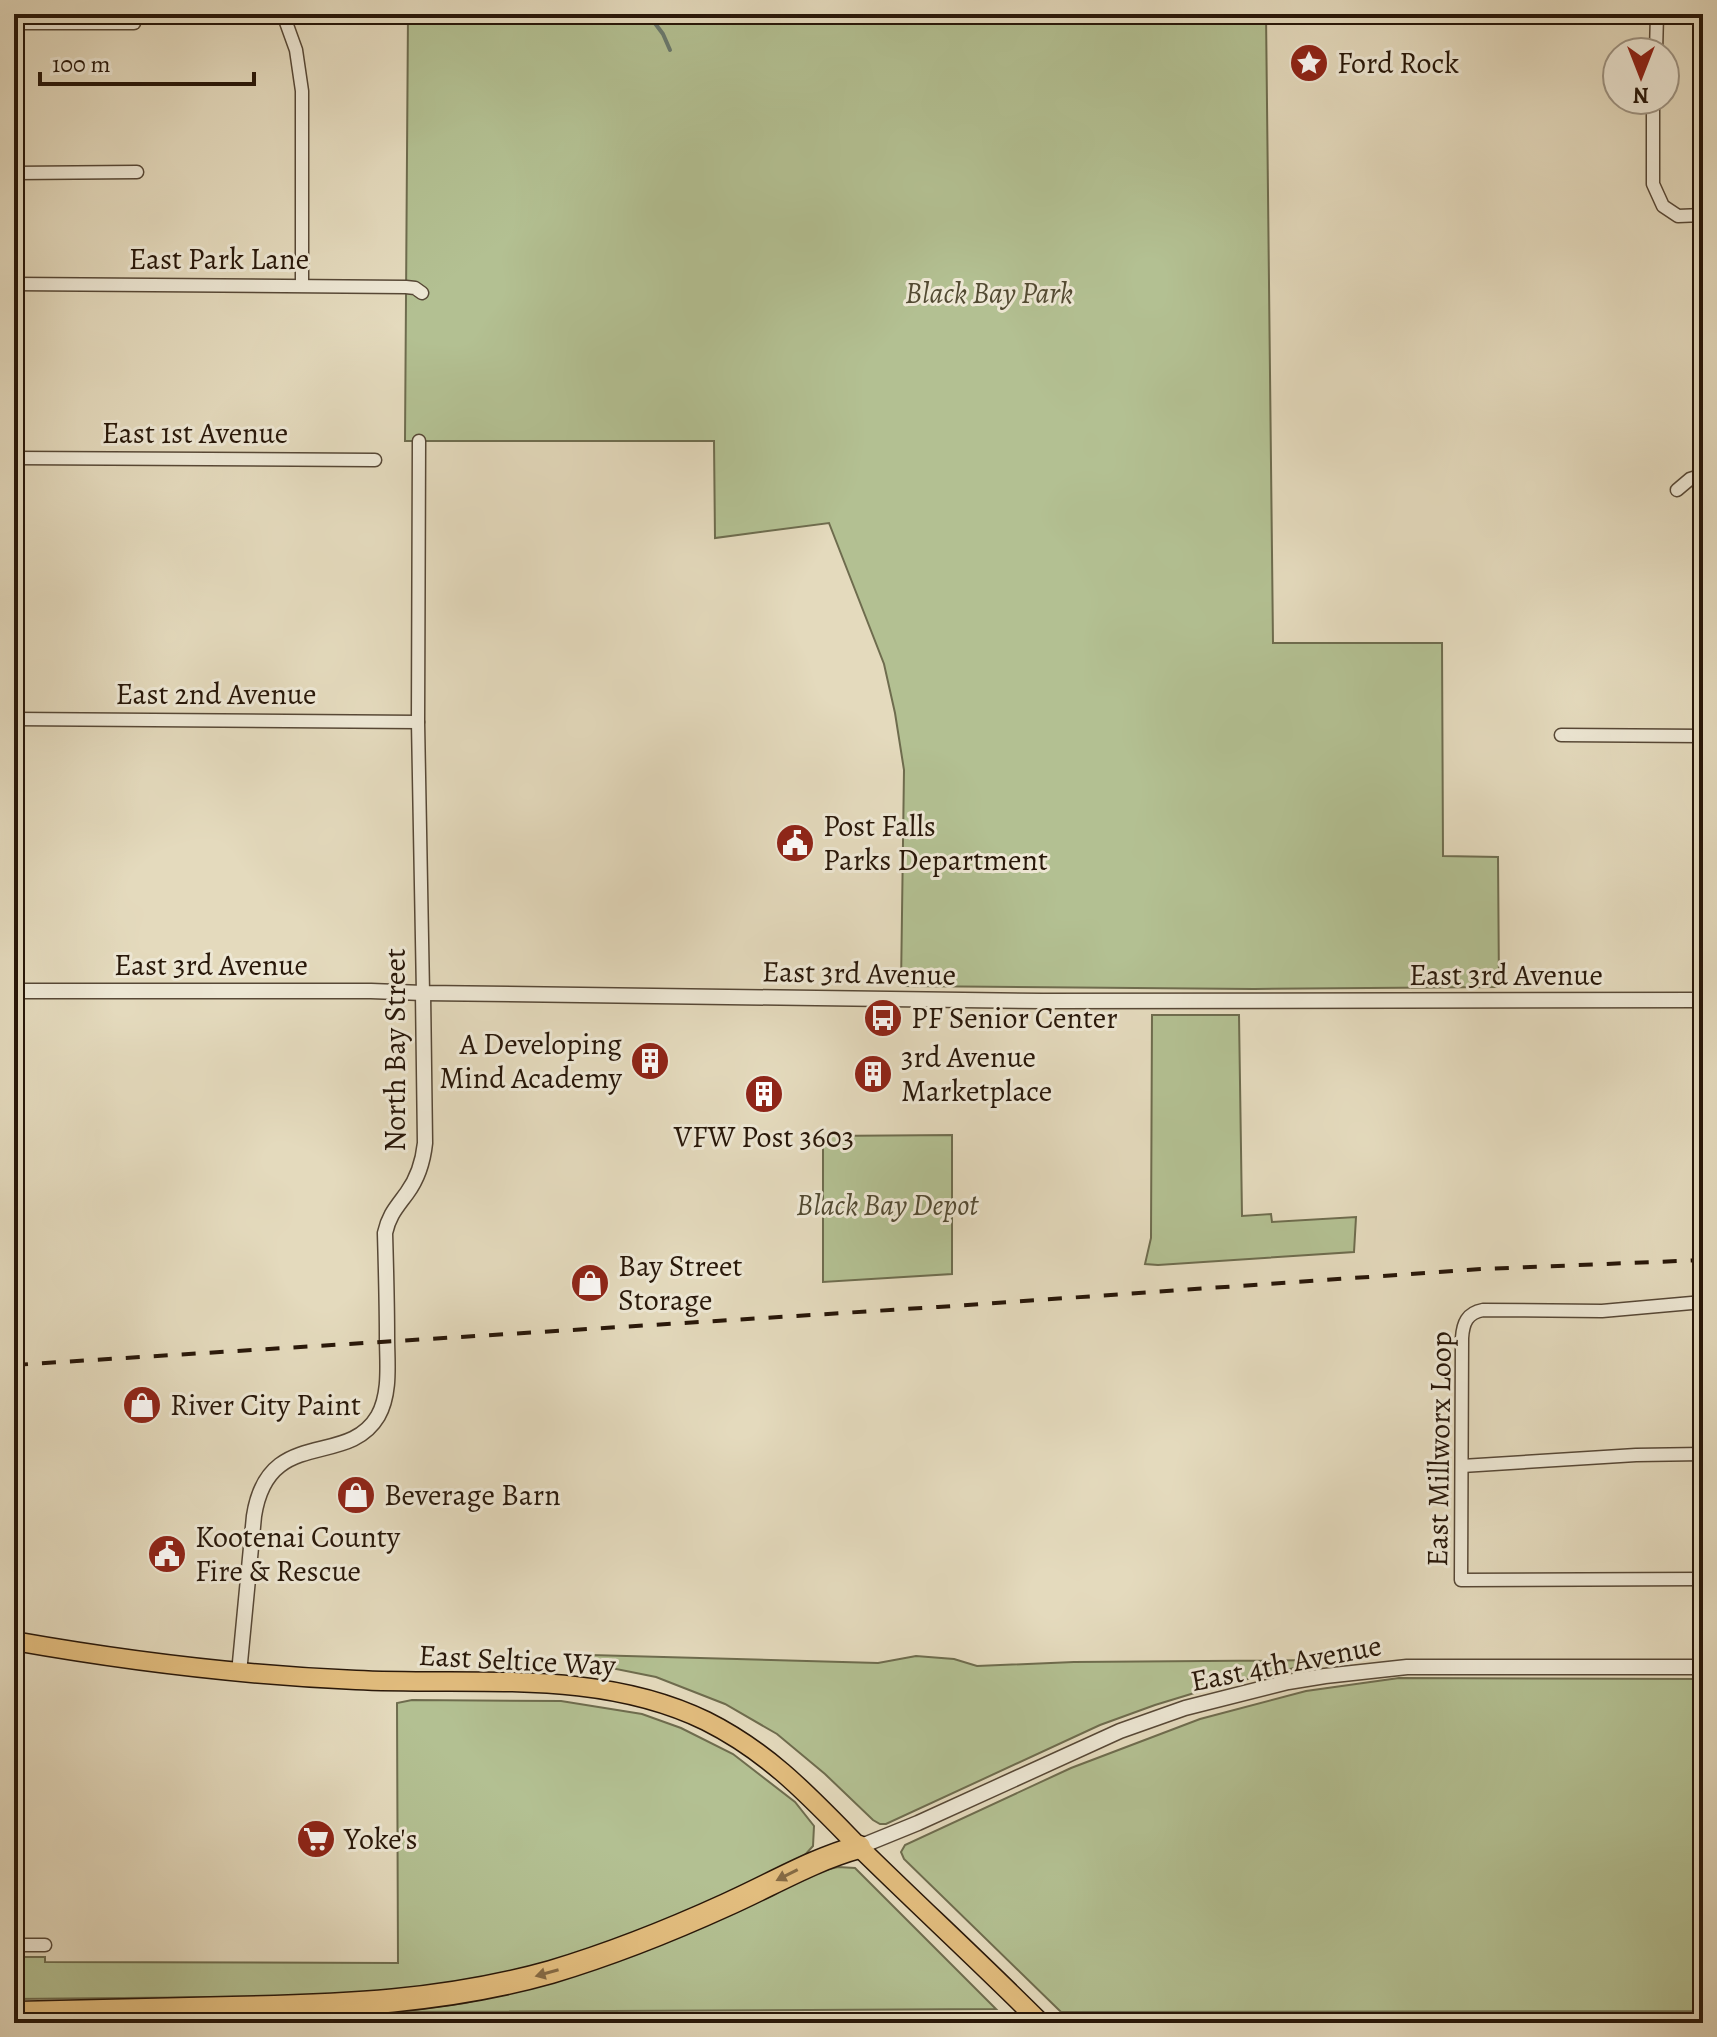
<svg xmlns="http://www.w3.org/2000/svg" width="1717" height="2037" font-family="Alegreya,serif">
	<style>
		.green { fill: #b3c092; stroke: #6e6c4e; stroke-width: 2 }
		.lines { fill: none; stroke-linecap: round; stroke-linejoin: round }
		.stream { stroke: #69796e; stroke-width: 4 }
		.minor-casing { stroke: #574836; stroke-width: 15 }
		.tertiary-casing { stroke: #574836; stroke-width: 17 }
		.primary-casing { stroke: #281709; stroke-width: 21 }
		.motorway-casing { stroke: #281709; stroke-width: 25 }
		.minor { stroke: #ede7d4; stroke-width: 12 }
		.tertiary { stroke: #ede7d4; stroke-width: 14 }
		.primary { stroke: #e2bd7e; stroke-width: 18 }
		.motorway { stroke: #e2bd7e; stroke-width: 22 }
		.rail { stroke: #281709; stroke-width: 4; stroke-dasharray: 14 14; stroke-linecap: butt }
		.oneway { fill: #856a44 }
		.labels { text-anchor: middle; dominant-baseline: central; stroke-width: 6; stroke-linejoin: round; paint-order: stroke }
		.poi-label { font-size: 30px; fill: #281709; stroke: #ede7d4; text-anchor: start }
		.street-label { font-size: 30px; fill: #281709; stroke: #ede7d4 }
		.park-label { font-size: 30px; font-style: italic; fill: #524a32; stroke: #ede7d4 }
	</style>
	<rect width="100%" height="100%" fill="#e4dabd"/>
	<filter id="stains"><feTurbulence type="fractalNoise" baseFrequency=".0025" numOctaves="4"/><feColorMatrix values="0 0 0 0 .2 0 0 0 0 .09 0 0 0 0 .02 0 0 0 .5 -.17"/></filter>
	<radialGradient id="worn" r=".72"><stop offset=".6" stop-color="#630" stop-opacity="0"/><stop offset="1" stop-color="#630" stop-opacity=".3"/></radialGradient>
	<!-- green -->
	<g class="green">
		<path d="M408,14H1266L1273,643H1442L1443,856L1498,857L1499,987L1254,989L901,986L904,770L895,713L884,664L829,523L715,538L714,441H405Z"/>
		<path d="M1152,1015H1239L1242,1216L1271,1214L1272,1222L1356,1217L1354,1252L1158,1265L1145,1264L1151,1238Z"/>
		<path d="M952,1135V1274L823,1282V1136Z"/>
		<path d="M590,1655L878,1663L916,1656L954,1659L977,1666L1074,1662L1328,1660L1214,1687L1155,1705L1100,1725L886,1824H880L873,1820L825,1774L777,1734L725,1704L656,1677L591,1664Z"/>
		<path d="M1399,1678L1703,1679V2011L1061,2012L904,1859L901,1852L905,1845L1071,1768L1200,1719L1306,1691Z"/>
		<path d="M412,1700L561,1701L642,1714L681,1728L733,1754L795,1802L814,1826L813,1846L804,1856L762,1879L607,1948L532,1969L449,1985L349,1996L14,1999V1957H45V1962L398,1963L397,1703Z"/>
		<path d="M838,1867L855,1868L996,2009L398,2012L465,2003L558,1981L821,1871Z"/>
	</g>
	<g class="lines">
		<!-- stream -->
		<path class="stream" d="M648,14L663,34L670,50"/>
		<!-- minor casing -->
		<g class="minor-casing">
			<g id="minor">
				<path d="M283,14L296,50L302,91V285"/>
				<path d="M14,23H134"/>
				<path d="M1656,52L1657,14"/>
				<path d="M1653,100V184L1663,206L1678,216L1703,215"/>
				<path d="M14,173L137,172"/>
				<path d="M14,284L406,287L415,288L422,293"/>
				<path d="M419,441L418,722L423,993"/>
				<path d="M14,458L375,460"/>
				<path d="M1677,490L1690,479L1703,475"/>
				<path d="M14,719L418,722"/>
				<path d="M1561,735L1703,736"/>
				<path d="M1703,1302L1602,1311L1483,1310C1467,1313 1463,1323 1462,1338L1461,1580L1703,1579"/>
				<path d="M1462,1466L1636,1455L1703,1454"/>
				<path d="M14,1945H45"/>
			</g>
		</g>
		<!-- tertiary casing -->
		<g class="tertiary-casing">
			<g id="tertiary">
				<path d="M14,991H371L423,993L1043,1001L1703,1000"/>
				<path d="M239,1673L254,1516C268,1425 347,1469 378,1416C391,1393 387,1362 387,1337C387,1303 386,1268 385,1233C389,1215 396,1208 407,1193C418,1178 423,1162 425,1143L423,993"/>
				<path d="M859,1847L918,1823L1120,1731L1185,1708L1288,1682L1325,1676L1407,1667H1703"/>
			</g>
		</g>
		<!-- primary casing -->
		<g class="primary-casing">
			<path id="primary" d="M14,1641C127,1661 241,1675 356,1680C473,1686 597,1668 706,1721C770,1753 810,1797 859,1847C919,1906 981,1963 1041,2023"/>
		</g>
		<!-- motorway casing -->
		<g class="motorway-casing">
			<path id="motorway" d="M14,2013C87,2012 160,2010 232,2008C341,2006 445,2002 551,1972C611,1954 669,1931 726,1905C771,1885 812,1860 859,1847"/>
		</g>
		<!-- minor -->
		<use href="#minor" class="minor"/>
		<!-- tertiary -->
		<use href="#tertiary" class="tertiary"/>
		<!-- primary -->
		<use href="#primary" class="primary"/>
		<!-- motorway -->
		<use href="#motorway" class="motorway"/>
		<!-- rail -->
		<path class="rail" d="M14,1365L938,1307L1482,1269L1703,1260"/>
	</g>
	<!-- one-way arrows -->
	<defs><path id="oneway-solid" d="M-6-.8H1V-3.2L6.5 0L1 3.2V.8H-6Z" transform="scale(2)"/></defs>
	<g class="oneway">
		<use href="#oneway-solid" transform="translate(787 1875) rotate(153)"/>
		<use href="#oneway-solid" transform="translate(547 1973) rotate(164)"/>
	</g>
	<!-- icons -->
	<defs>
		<g id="sight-disc" transform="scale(2)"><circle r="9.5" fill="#8f2418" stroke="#ede7d4"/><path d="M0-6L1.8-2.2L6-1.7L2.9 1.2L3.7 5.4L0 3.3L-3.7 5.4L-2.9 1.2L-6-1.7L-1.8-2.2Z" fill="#fff"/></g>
		<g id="civic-disc" transform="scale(2)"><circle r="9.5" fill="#8f2418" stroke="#ede7d4"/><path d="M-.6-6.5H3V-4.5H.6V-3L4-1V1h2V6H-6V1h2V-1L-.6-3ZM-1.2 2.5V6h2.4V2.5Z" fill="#fff"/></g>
		<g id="bus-disc" transform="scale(2)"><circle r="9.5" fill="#8f2418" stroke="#ede7d4"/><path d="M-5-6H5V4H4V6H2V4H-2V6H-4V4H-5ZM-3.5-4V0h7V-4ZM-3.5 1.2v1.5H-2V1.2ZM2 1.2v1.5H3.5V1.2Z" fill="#fff"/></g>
		<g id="building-disc" transform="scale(2)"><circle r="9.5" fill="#8f2418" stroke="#ede7d4"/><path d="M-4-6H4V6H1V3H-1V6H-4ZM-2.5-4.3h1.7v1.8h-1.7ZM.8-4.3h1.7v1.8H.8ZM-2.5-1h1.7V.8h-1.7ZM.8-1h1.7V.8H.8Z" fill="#fff"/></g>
		<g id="shop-disc" transform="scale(2)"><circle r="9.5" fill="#8f2418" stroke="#ede7d4"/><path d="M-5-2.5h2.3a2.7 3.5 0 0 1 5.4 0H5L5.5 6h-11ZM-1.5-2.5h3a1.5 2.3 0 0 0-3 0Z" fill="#fff"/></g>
		<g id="supermarket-disc" transform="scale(2)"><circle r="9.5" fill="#8f2418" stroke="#ede7d4"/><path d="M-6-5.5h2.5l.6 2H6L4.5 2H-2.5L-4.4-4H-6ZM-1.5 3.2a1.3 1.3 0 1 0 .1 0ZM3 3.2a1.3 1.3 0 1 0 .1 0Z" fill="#fff"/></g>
	</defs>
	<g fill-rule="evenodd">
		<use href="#sight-disc" x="1309" y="63"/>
		<use href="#civic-disc" x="795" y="843"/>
		<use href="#bus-disc" x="883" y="1018"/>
		<use href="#building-disc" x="650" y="1061"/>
		<use href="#building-disc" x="873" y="1074"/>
		<use href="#building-disc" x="764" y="1094"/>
		<use href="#shop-disc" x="590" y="1283"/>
		<use href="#shop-disc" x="142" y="1405"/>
		<use href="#shop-disc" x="356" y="1495"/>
		<use href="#civic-disc" x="167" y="1554"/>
		<use href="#supermarket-disc" x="316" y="1839"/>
	</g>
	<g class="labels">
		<!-- poi labels -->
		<g class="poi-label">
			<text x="1337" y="63">Ford Rock</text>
			<text x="823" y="826">Post Falls<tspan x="823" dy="34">Parks Department</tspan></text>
			<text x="911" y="1018">PF Senior Center</text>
			<text x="622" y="1044" text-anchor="end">A Developing<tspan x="622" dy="34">Mind Academy</tspan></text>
			<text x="901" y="1057">3rd Avenue<tspan x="901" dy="34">Marketplace</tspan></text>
			<text x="764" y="1137" text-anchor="middle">VFW Post 3603</text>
			<text x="618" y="1266">Bay Street<tspan x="618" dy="34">Storage</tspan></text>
			<text x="170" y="1405">River City Paint</text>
			<text x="384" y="1495">Beverage Barn</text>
			<text x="195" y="1537">Kootenai County<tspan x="195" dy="34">Fire &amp; Rescue</tspan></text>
			<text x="344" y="1839">Yoke's</text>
		</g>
		<!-- street labels -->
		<g class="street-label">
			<text x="219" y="259">East Park Lane</text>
			<text x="195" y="433">East 1st Avenue</text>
			<text x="216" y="694">East 2nd Avenue</text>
			<text x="211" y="965">East 3rd Avenue</text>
			<text transform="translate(859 973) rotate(1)">East 3rd Avenue</text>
			<text x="1506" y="975">East 3rd Avenue</text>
			<text transform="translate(395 1050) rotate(-90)">North Bay Street</text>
			<text transform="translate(1439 1449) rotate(-89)">East Millworx Loop</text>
			<text transform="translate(517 1660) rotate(3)">East Seltice Way</text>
			<text transform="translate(1286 1663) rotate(-11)">East 4th Avenue</text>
		</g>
		<!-- park labels -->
		<g class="park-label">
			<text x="989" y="293">Black Bay Park</text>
			<text x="887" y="1205">Black Bay Depot</text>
		</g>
	</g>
	<!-- margin -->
	<rect width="1717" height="2037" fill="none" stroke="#e4dabd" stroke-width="48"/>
	<rect x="16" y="16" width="1685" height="2005" fill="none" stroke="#281709" stroke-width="4"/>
	<rect x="24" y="24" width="1669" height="1989" fill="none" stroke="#281709" stroke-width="2"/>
	<!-- north arrow -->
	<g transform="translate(1641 76) rotate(180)"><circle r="38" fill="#ede7d4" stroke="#9e9483" stroke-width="2"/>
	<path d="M0-6L14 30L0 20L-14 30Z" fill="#8f2418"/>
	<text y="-12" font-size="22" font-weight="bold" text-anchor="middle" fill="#281709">N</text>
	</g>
	<!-- scale -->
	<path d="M40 72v12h214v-12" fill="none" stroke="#281709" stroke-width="4"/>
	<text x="52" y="72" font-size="24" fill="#281709" stroke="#ede7d4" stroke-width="6" paint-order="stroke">100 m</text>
	<rect width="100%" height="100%" filter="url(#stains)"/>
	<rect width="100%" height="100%" fill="url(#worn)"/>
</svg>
